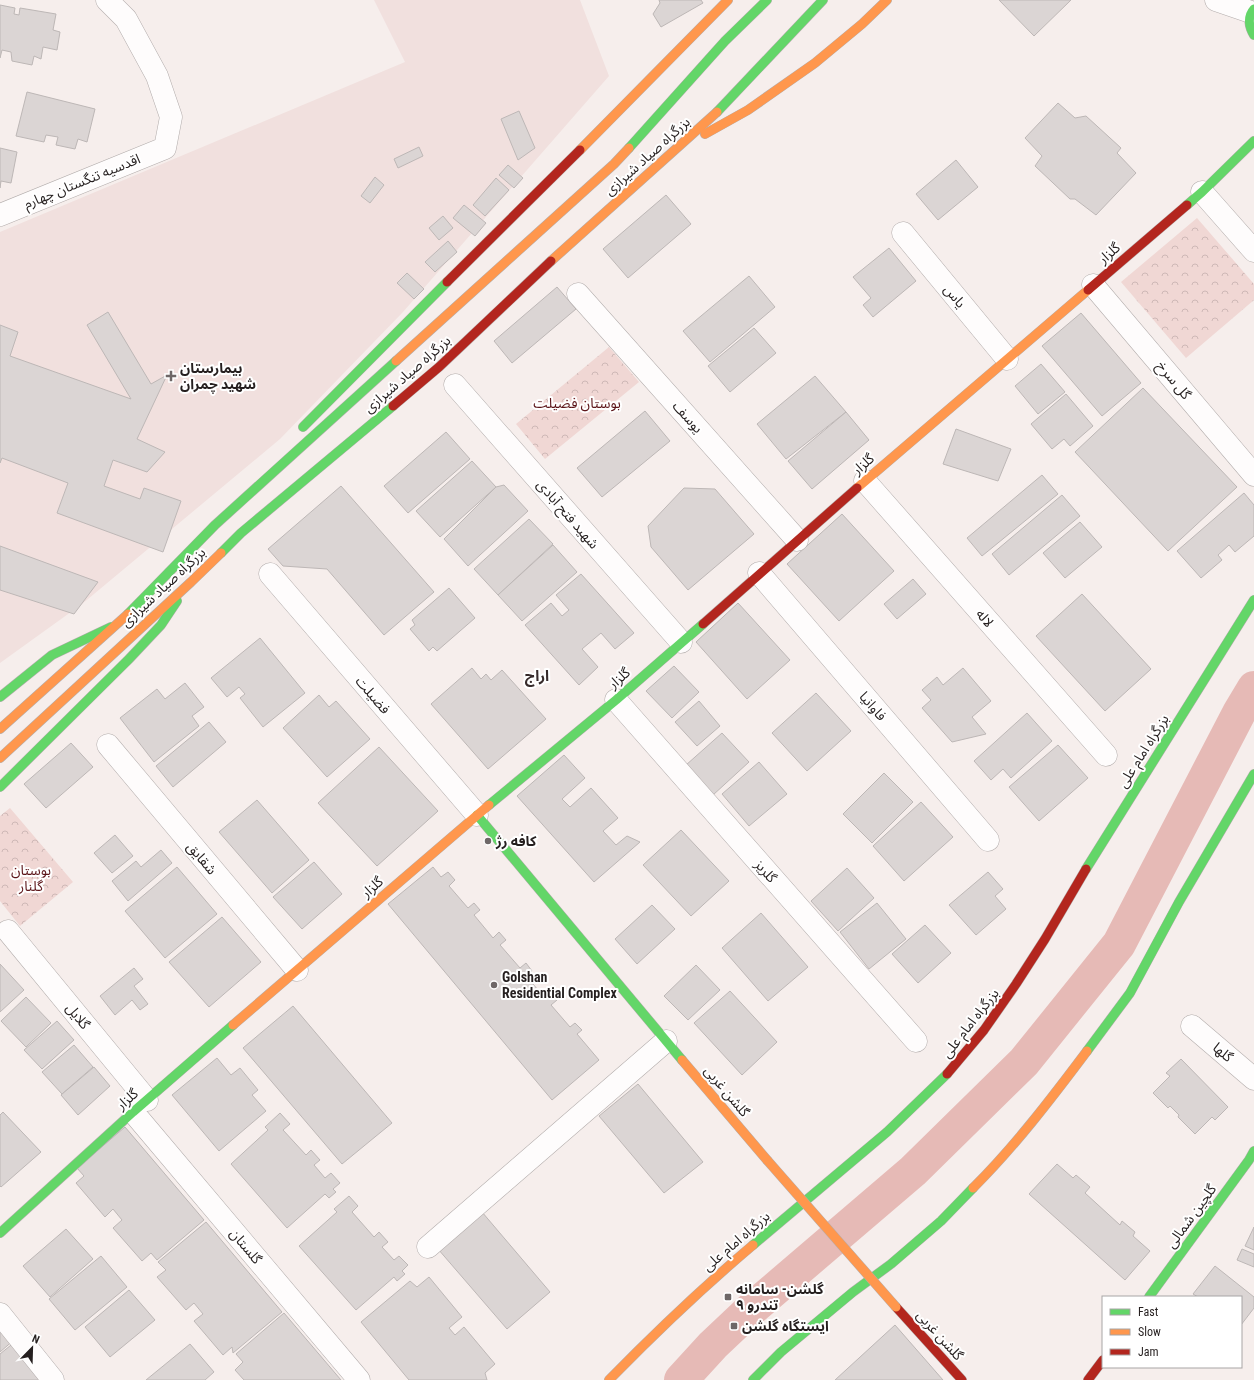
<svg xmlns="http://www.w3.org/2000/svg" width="1254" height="1380" font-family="'Roboto Condensed','Noto Sans Arabic',sans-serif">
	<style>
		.built { fill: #f1e0de }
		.park { fill: url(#park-crowns) }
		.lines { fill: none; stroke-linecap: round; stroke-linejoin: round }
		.river { stroke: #e6bab6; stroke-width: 34 }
		.building { fill: #dbd5d4; stroke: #bdb7b6 }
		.street-casing { stroke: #b3adac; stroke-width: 23 }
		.fast-casing { stroke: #b3adac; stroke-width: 10 }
		.slow-casing { stroke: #b3adac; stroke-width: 10 }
		.jam-casing { stroke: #b3adac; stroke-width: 10 }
		.street { stroke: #fefcfc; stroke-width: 22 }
		.fast { stroke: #63d668; stroke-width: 9 }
		.slow { stroke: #ff974d; stroke-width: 9 }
		.jam { stroke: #b3261e; stroke-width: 9 }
		.slow-bridge-casing { stroke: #b3adac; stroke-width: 10; stroke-linecap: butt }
		.slow-bridge { stroke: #ff974d; stroke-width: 9 }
		.poi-dot { fill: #6e6767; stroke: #fff; stroke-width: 1.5 }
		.labels { text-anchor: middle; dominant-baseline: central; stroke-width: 4; stroke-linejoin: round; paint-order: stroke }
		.street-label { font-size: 14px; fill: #251f1f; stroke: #fff }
		.poi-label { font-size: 14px; font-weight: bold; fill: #251f1f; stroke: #fff; text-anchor: start }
		.park-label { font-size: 14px; fill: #5c1519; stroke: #fff }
		.neighbourhood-label { font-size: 15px; font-weight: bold; fill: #372b2b; stroke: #fff }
	</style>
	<defs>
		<pattern id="park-crowns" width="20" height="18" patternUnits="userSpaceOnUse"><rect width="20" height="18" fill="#f0d7d4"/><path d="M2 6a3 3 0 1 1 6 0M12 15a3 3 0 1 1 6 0" fill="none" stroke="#ceb8b6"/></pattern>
	</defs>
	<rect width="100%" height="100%" fill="#f6eeec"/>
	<!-- built -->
	<path class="built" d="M374,0H580L609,76L403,312L280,439L82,604L0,663V232L405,62Z"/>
	<!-- park -->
	<g class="park">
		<path d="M1197,218L1254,284V300L1186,358L1121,282Z"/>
		<path d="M609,347L639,382L545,459L516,424Z"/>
		<path d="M10,808L73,882L20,926L0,901V816Z"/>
	</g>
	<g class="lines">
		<!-- river -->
		<path class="river" d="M681,1380L713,1345L748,1312L913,1171L1024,1062L1119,944L1239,713L1254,688"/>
	</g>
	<!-- building -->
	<g class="building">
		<path d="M659,0H701L703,3L661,27L653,14L660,3Z"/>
		<path d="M999,0H1071L1034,36Z"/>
		<path d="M0,5L15,8L14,14L19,15L20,8L56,14L53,30L60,32L57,50L43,47L41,59L34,56L32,65L12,61L11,52L2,50L0,58Z"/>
		<path d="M27,92L95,109L87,142L78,139L75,149L56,145L58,137L46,135L44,142L16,136Z"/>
		<path d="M1058,103L1075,118L1086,116L1121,148L1117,153L1136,173L1096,215L1075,199H1070L1035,166L1042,156L1025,138Z"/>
		<path d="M519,111L535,148L518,160L501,119Z"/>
		<path d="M419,147L423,156L398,168L394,159Z"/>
		<path d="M0,148L17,152L11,183L1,181L0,188Z"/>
		<path d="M956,160L978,187L938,220L916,194Z"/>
		<path d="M508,165L523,178L514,188L499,175Z"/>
		<path d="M375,177L384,185L370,203L361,196Z"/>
		<path d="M496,178L509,190L485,216L473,205Z"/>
		<path d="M666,195L691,224L628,278L603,249Z"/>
		<path d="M464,205L486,223L475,236L453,218Z"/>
		<path d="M443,216L453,228L439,240L429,228Z"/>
		<path d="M448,241L457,252L435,272L425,262Z"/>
		<path d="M889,248L916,281L873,317L863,305L871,298L853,277Z"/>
		<path d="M407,273L424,289L414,299L397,283Z"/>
		<path d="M749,276L775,307L710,362L683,331Z"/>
		<path d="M557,287L576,309L512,363L494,341Z"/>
		<path d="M108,312L151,384L167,375L137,439L165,452L147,472L113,460L104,486L140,499L144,488L181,501L163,552L57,513L68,483L2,458L0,463V325L18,332L10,356L131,399L87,325Z"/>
		<path d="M1081,313L1141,383L1102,416L1042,346Z"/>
		<path d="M754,328L776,353L730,392L708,366Z"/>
		<path d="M1041,364L1065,392L1038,414L1015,386Z"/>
		<path d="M815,376L846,412L786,459L757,424Z"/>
		<path d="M1143,388L1237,487L1168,551L1075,452Z"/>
		<path d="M1066,394L1093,426L1070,446L1064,439L1052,449L1031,424Z"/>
		<path d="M645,411L670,441L602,497L577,468Z"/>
		<path d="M846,412L869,440L812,489L788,461Z"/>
		<path d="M956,429L1011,449L998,481L943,464Z"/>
		<path d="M446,432L470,459L408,513L384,486Z"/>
		<path d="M472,461L496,487L440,537L416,511Z"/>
		<path d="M1042,475L1058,494L982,556L967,538Z"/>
		<path d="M504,485L528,511L468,566L444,539L496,487Z"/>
		<path d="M341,486L434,592L384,635L327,569L283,566L268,549Z"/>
		<path d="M684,488L715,489L754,534L688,590L651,547L648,526Z"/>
		<path d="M1244,493L1254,505V536L1235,552L1229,545L1218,555L1222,560L1201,578L1177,551Z"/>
		<path d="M1062,495L1080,516L1009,575L992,554Z"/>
		<path d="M842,514L894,571L839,621L787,564Z"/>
		<path d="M529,519L553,544L498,595L474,569Z"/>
		<path d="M1080,522L1102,547L1065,578L1043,553Z"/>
		<path d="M553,545L577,572L522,621L498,595Z"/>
		<path d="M0,546L98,582L74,614L0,590Z"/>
		<path d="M581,574L634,633L615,649L601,633L582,649L598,667L579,685L525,625L551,603L562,616L569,610L556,595Z"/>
		<path d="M913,579L926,594L897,619L884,604Z"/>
		<path d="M449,588L475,618L437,651L433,647L429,651L410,629L415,625L412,620Z"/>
		<path d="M1082,594L1151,669L1105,711L1036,636Z"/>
		<path d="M738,603L790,660L747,699L696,642Z"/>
		<path d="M260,638L305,693L263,727L240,698L245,694L239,687L227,697L211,678Z"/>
		<path d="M674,666L699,692L672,718L646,691Z"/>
		<path d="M472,668L481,679L486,674L491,680L502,670L546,719L488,769L431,704Z"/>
		<path d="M963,668L991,701L972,717L986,734L952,742L922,708L931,700L922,690L937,677L943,685Z"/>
		<path d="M185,683L204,707L192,716L199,726L154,762L120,718L157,689L165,699Z"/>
		<path d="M816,693L851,731L807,771L772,733Z"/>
		<path d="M319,695L329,707L336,701L370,739L327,777L283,728Z"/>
		<path d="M699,701L720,726L697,746L675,722Z"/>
		<path d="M1027,713L1052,741L1011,778L1003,769L991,780L974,761Z"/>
		<path d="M209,722L226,742L173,787L156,766Z"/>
		<path d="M722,733L749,762L713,795L686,765Z"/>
		<path d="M71,743L93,767L46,808L24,784Z"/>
		<path d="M1058,745L1088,778L1039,821L1009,787Z"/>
		<path d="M379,747L438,811L377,866L318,803Z"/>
		<path d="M564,755L585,778L562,799L570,807L591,788L618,818L603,831L616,845L627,836L640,842L594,882L517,796Z"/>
		<path d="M759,762L787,794L749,826L722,794Z"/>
		<path d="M884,773L913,802L872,843L843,814Z"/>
		<path d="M257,800L309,860L272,893L219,832Z"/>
		<path d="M921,802L953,837L904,881L873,846Z"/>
		<path d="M681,830L729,881L691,916L643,865Z"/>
		<path d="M115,835L133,856L112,873L94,853Z"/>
		<path d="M161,850L172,863L128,901L112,881L136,861L141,867Z"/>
		<path d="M314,862L342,894L302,929L273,897Z"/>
		<path d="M177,867L217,914L165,958L125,911Z"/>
		<path d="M433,867L441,877L448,872L455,880L449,886L468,908L474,903L480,910L474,915L493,938L499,932L506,940L500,945L520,968L526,963L532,971L526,976L545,998L551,993L557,1000L551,1005L570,1027L575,1023L582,1030L577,1034L599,1060L552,1100L388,904Z"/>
		<path d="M847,868L874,898L838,931L811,901Z"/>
		<path d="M988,872L1003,889L995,896L1006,909L976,935L949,905Z"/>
		<path d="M877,903L906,939L869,969L840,932Z"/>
		<path d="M652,905L675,929L637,964L615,939Z"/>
		<path d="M761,913L808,967L768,1001L722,948Z"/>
		<path d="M222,917L261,962L209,1007L169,962Z"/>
		<path d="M925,925L951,953L918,983L892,954Z"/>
		<path d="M0,964L24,990L0,1012Z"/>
		<path d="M696,965L720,990L688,1020L664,996Z"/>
		<path d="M134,968L143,979L134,986L148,1004L140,1010L132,1000L115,1015L100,996Z"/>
		<path d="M730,991L777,1042L742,1075L694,1023Z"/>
		<path d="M26,997L51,1023L26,1047L1,1021Z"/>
		<path d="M293,1006L392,1123L342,1164L243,1048Z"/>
		<path d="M57,1021L74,1040L42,1069L24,1050Z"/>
		<path d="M74,1045L93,1067L62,1094L42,1072Z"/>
		<path d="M217,1058L231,1075L240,1068L258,1090L252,1095L266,1111L219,1151L172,1095Z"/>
		<path d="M1181,1059L1228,1107L1215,1120L1212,1117L1195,1134L1178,1117L1179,1115L1170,1106L1168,1108L1153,1093L1170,1076L1166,1073Z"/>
		<path d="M94,1067L110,1086L78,1115L61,1095Z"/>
		<path d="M638,1084L703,1162L664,1193L599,1116Z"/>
		<path d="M3,1112L41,1152L1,1187L0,1186V1115Z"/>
		<path d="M280,1113L290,1124L283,1130L306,1155L311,1150L320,1160L314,1165L325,1178L331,1173L340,1183L333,1189L336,1192L329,1198L325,1194L287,1228L231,1164L268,1130L265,1127Z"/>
		<path d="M125,1127L204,1220L157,1260L151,1253L142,1261L113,1228L122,1220L113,1209L105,1217L76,1183L84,1176L77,1168Z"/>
		<path d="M1057,1164L1073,1178L1076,1175L1090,1187L1085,1193L1120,1225L1122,1221L1135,1232L1133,1236L1150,1251L1125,1280L1029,1194Z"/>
		<path d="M349,1196L358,1206L352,1212L374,1237L379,1232L388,1242L382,1247L394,1260L399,1256L408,1265L402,1271L405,1274L397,1281L394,1277L356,1310L299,1246L337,1212L334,1209Z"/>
		<path d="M482,1212L550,1292L507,1329L438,1249Z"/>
		<path d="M206,1222L282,1312L233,1353L232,1347L223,1355L194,1321L203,1314L194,1303L186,1310L157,1277L166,1270L158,1262Z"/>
		<path d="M1254,1227V1250L1245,1246Z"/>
		<path d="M66,1229L93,1259L50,1297L23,1266Z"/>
		<path d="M1242,1249L1254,1254V1267L1237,1260Z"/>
		<path d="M101,1256L127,1287L75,1330L49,1299Z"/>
		<path d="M1215,1266L1254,1297V1308L1241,1325V1297H1198L1193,1294Z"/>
		<path d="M429,1277L462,1317L449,1328L455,1335L464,1327L495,1364L485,1373L487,1380H409L361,1322L410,1281L417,1287Z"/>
		<path d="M129,1290L155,1320L110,1357L85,1327Z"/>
		<path d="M284,1313L341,1380H244L235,1370L243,1362L236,1354Z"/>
		<path d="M0,1323L15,1339L0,1352Z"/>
		<path d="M895,1325L943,1380H835Z"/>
		<path d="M16,1341L43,1380H0V1354Z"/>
		<path d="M190,1344L214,1372L205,1380H146Z"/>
	</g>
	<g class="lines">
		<!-- street casing -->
		<g class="street-casing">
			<g id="street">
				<path d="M1216,0L1251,12"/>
				<path d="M1202,192L1254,251"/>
				<path d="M0,215L165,148L171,117L157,76L126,19L107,0"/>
				<path d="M903,233L1007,359"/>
				<path d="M1093,285L1254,475"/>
				<path d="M578,294L797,540"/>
				<path d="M455,385L681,642"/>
				<path d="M865,481L1106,755"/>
				<path d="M759,573L988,840"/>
				<path d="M270,574L477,815"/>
				<path d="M616,700L916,1041"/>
				<path d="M108,745L297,970"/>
				<path d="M8,931L147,1100"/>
				<path d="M1192,1026L1254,1079"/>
				<path d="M133,1112L359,1380"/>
				<path d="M428,1247L666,1041"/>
				<path d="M0,1314L53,1380"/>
			</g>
		</g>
		<!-- fast casing -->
		<g class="fast-casing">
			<g id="fast">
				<path d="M1254,9C1247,17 1249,27 1254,35"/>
				<path d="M717,112L823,0"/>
				<path d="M629,148L725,41L767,0"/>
				<path d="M1187,205L1202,192L1254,141"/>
				<path d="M303,427L447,282"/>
				<path d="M221,553L241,533L393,406"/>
				<path d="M128,614L215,525L396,361"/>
				<path d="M0,697L52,655L111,627"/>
				<path d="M0,787L129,659L161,625L177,601"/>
				<path d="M489,805L616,700L703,624"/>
				<path d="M477,815L682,1060"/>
				<path d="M1086,869L1254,600"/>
				<path d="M1087,1051L1130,993L1179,902L1254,774"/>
				<path d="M0,1233L133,1112L233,1025"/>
				<path d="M753,1245L887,1132L947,1074"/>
				<path d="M1149,1297L1249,1160L1254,1151"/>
				<path d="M753,1380L781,1352L853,1292L891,1264L941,1221L973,1188"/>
			</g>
		</g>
		<!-- slow casing -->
		<g class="slow-casing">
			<g id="slow">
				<path d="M705,134L748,110L815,63L862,24L887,0"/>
				<path d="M580,150L728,0"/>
				<path d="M551,261L717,112"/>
				<path d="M396,361L614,164L629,148"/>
				<path d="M857,488L1088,290"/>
				<path d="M0,729L128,614"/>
				<path d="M0,758L191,582L221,553"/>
				<path d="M233,1025L489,805"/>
				<path d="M682,1060L767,1160"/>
				<path d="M973,1188C1015,1146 1051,1099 1087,1051"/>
				<path d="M609,1380C655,1333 702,1288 753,1245"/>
			</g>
		</g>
		<!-- jam casing -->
		<g class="jam-casing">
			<g id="jam">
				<path d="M447,282L580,150"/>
				<path d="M1088,290L1187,205"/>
				<path d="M393,406L439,367L551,261"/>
				<path d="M703,624L857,488"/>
				<path d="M947,1074L984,1030L1016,984L1045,939L1086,869"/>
				<path d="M896,1307L962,1380"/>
				<path d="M1088,1380L1103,1360"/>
			</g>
		</g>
		<!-- street -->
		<use href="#street" class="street"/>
		<!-- fast -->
		<use href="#fast" class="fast"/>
		<!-- slow -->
		<use href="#slow" class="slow"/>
		<!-- jam -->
		<use href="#jam" class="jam"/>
		<!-- slow-bridge casing -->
		<g class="slow-bridge-casing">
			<path id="slow-bridge" d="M767,1160L896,1307"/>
		</g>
		<!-- slow-bridge -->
		<use href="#slow-bridge" class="slow-bridge"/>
	</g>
	<!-- markers -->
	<g class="poi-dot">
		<path d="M169 370h4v4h4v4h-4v4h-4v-4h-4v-4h4z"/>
		<circle cx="488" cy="841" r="4"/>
		<circle cx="494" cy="985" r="4"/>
		<rect x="724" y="1293" width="8" height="8" rx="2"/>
		<rect x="730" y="1322" width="8" height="8" rx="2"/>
	</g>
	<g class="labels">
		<!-- street labels -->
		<g class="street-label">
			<text transform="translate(647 156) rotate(-42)">بزرگراه صیاد شیرازی</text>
			<text transform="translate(82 181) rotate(-22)">اقدسیه تنگستان چهارم</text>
			<text transform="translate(1109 253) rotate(-41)">گلزار</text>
			<text transform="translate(955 296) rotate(50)">یاس</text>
			<text transform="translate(407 374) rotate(-41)">بزرگراه صیاد شیرازی</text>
			<text transform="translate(1174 380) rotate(50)">گل سرخ</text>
			<text transform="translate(688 417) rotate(48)">یوسف</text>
			<text transform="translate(863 464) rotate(-41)">گلزار</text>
			<text transform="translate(568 514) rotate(49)">شهید فتح آبادی</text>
			<text transform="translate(163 587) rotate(-43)">بزرگراه صیاد شیرازی</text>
			<text transform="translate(985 618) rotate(49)">لاله</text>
			<text transform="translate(619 678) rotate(-41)">گلزار</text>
			<text transform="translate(373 695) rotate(49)">فضیلت</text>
			<text transform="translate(873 706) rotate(49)">فاوانیا</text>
			<text transform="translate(1143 751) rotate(-58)">بزرگراه امام علی</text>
			<text transform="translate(202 858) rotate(50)">شقایق</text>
			<text transform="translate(766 871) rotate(49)">گلریز</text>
			<text transform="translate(372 887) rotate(-41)">گلزار</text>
			<text transform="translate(78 1016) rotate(51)">گلایل</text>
			<text transform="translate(970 1023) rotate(-52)">بزرگراه امام علی</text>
			<text transform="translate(1223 1052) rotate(40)">گلها</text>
			<text transform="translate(727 1091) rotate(50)">گلشن غربی</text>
			<text transform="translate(127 1099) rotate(-41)">گلزار</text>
			<text transform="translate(1191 1216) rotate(-54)">گلچین شمالی</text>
			<text transform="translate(736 1241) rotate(-41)">بزرگراه امام علی</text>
			<text transform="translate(246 1246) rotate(50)">گلستان</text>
			<text transform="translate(940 1335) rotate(48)">گلشن غربی</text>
		</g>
		<!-- poi labels -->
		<g class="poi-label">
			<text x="180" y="368">بیمارستان<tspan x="180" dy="16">شهید چمران</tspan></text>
			<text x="496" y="841">کافه رژ</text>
			<text x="502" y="977">Golshan<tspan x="502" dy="16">Residential Complex</tspan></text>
			<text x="736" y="1289">گلشن- سامانه<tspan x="736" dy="16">۹ تندرو</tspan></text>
			<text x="742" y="1326">ایستگاه گلشن</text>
		</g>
		<!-- park labels -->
		<g class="park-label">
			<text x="577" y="403">بوستان فضیلت</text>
			<text x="31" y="870">بوستان<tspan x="31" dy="16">گلنار</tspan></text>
		</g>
		<!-- neighbourhood labels -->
		<g class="neighbourhood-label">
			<text x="537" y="676">اراج</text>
		</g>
	</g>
	<!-- legend -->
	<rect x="1102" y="1296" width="140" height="72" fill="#ffffff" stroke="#a8a5a5"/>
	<rect x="1110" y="1309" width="20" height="6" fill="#63d668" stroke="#a8a5a5"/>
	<text x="1138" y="1316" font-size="12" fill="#251f1f">Fast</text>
	<rect x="1110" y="1329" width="20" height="6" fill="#ff974d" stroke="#a8a5a5"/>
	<text x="1138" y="1336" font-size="12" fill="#251f1f">Slow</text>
	<rect x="1110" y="1349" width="20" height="6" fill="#b3261e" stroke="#a8a5a5"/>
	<text x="1138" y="1356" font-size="12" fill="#251f1f">Jam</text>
	<!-- north arrow -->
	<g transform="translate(32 1348) rotate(23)" stroke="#ffffff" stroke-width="3" paint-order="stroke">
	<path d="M0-3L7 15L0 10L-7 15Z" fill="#251f1f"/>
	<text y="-6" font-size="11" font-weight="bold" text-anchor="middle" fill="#251f1f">N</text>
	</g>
</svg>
